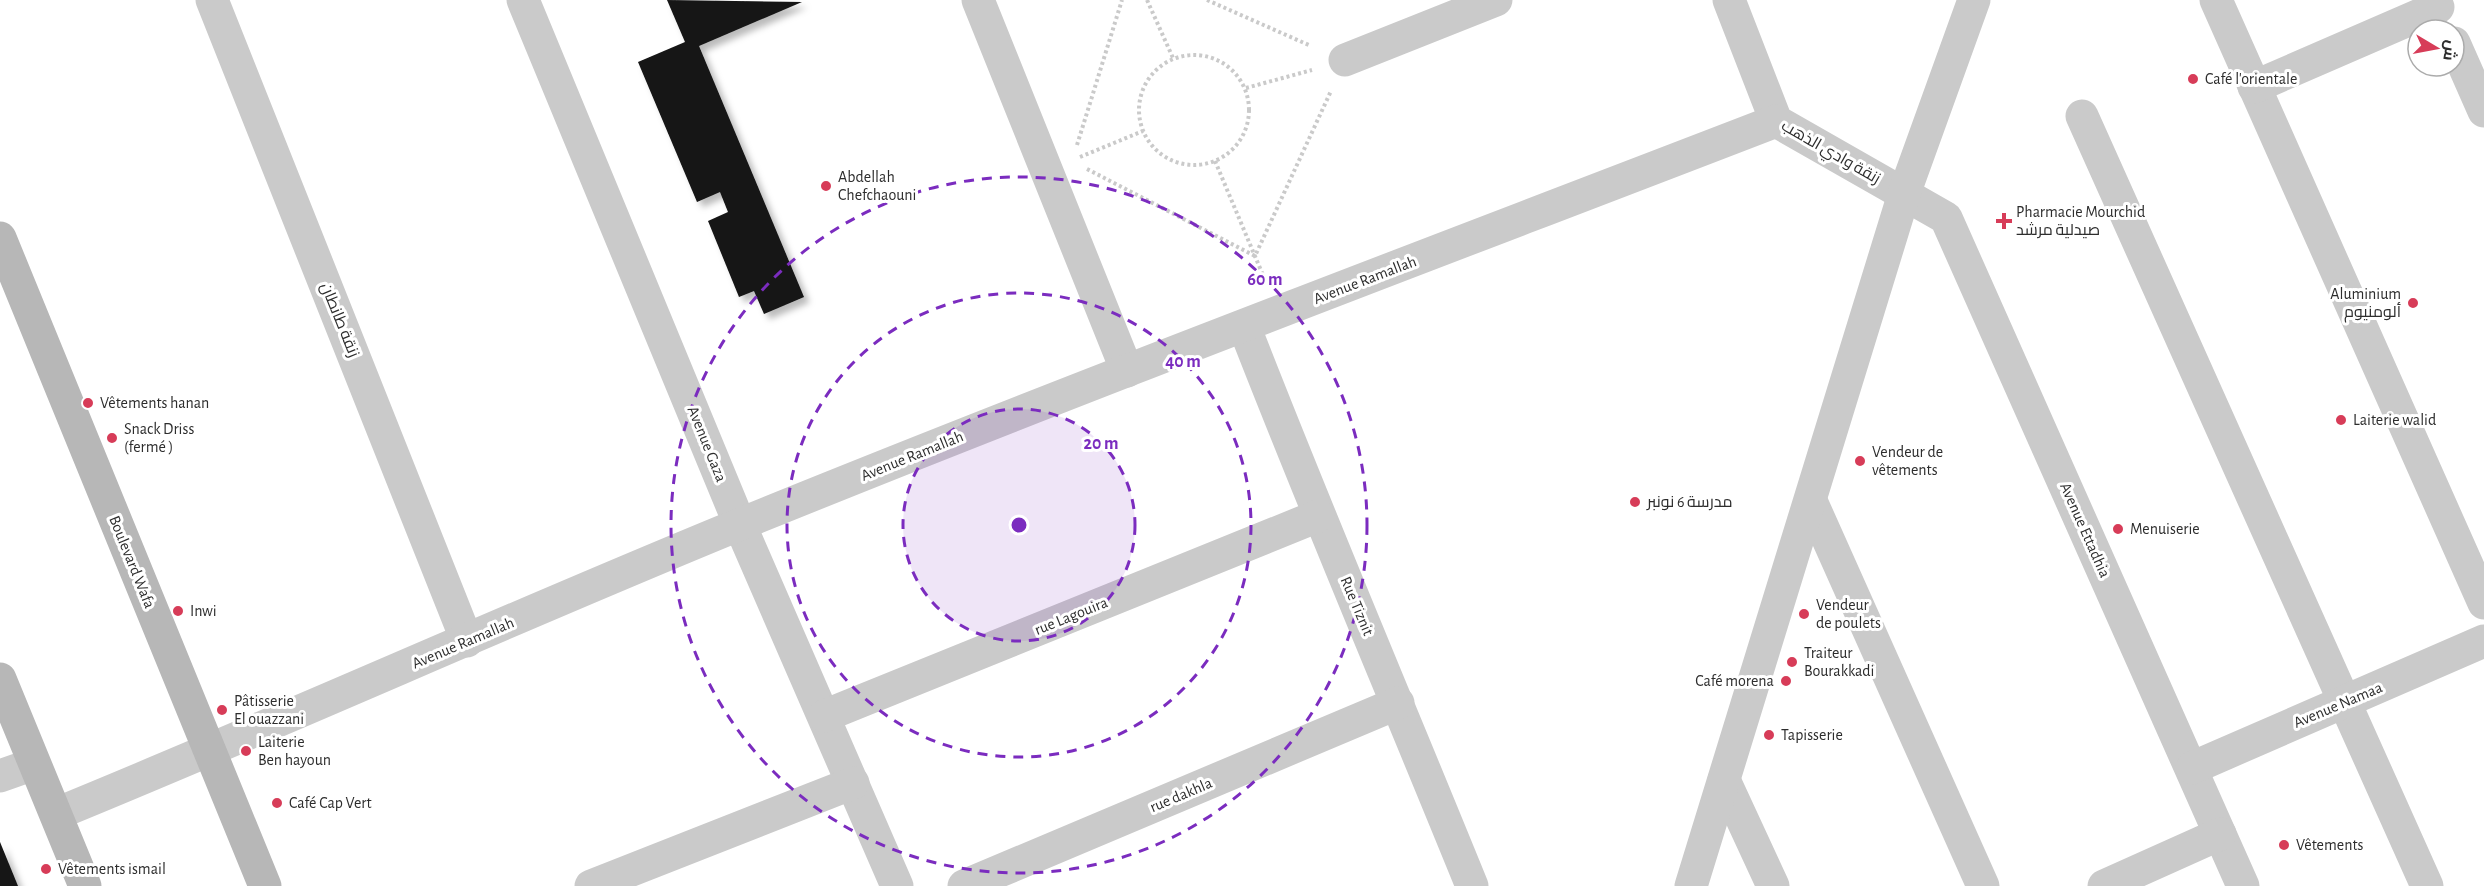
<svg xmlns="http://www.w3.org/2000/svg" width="2484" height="886" font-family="'Alegreya Sans',Cairo,sans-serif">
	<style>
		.building { fill: #141414; filter: url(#shadow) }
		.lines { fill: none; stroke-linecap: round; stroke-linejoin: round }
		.path { stroke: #cacaca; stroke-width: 4; stroke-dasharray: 3 3; stroke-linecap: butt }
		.street { stroke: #cacaca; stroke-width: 33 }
		.secondary { stroke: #b7b7b7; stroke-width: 33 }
		.ring { fill: none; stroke: #7b2cbf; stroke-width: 3; stroke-dasharray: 10 8 }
		.poi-dot { fill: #d73c58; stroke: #fff; stroke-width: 2 }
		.labels { text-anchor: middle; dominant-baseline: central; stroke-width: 6; stroke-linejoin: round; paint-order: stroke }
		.poi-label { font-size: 16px; fill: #2d2d2d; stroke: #fff; text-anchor: start }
		.street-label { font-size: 16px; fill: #2d2d2d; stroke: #fff }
		.centre { fill: #7b2cbf; stroke: #fff; stroke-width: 3 }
		.ring-label { font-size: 18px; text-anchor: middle; font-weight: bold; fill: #7b2cbf; stroke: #fff; stroke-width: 6; stroke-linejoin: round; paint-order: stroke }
	</style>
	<defs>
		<filter id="shadow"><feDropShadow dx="5.5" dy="5.5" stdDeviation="3" flood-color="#0004"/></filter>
	</defs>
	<rect width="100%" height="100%" fill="#fff"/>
	<!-- building -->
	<g class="building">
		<path d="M667,0L802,2L699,46L804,297L764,314L754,291L739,297L708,221L728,212L720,192L697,202L638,62L685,42Z"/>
		<path d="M0,842L18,886H0Z"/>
	</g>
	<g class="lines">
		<!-- path -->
		<g class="path">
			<path d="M1147,0L1173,58"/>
			<path d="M1207,0L1311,46"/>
			<circle cx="1194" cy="110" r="55"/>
			<path d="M1246,88L1312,70"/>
			<path d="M1077,145L1122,0"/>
			<path d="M1080,157L1143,131"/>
			<path d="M1215,161L1265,280"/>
			<path d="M1087,169L1255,256L1331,91"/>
		</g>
		<!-- street -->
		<g class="street">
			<path d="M212,0L467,641"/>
			<path d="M523,0L740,525L897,886"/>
			<path d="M978,0L1127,371"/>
			<path d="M1729,0L1776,121L1946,218L2243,886"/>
			<path d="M2216,0L2484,603"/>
			<path d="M2454,43L2484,111"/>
			<path d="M1345,60L1496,0"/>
			<path d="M2254,87L2438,7"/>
			<path d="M2082,116L2427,886"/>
			<path d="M1244,326C1317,514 1396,699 1472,886"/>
			<path d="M1811,501L1983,886"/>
			<path d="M824,716L1318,516"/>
			<path d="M2192,768L2484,641"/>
			<path d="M0,776L34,764"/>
			<path d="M1724,780L1773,886"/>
			<path d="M56,814C286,720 513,617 743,523C1085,384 1431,254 1776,121"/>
			<path d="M591,886L853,783"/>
			<path d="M964,886L1398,703"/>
			<path d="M1691,886L1904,194L1974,0"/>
			<path d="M2104,886L2220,834"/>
		</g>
		<!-- secondary -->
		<g class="secondary">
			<path d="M0,238L265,886"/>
			<path d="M0,679L85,886"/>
		</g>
	</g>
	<!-- distance rings -->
	<circle cx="1019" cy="525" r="116" fill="#7b2cbf" fill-opacity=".12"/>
	<g class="ring">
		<circle cx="1019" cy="525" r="116"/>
		<circle cx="1019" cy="525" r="232"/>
		<circle cx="1019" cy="525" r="348"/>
	</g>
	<!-- markers -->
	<g class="poi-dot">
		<circle cx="2193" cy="79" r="6"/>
		<circle cx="826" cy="186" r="6"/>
		<path d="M2001 212h6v6h6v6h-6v6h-6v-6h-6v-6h6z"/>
		<circle cx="2413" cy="303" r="6"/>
		<circle cx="88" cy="403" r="6"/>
		<circle cx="2341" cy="420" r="6"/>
		<circle cx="112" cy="438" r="6"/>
		<circle cx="1860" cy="461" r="6"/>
		<circle cx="1635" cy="502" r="6"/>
		<circle cx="2118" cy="529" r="6"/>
		<circle cx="178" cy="611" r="6"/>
		<circle cx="1804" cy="614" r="6"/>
		<circle cx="1792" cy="662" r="6"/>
		<circle cx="1786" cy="681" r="6"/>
		<circle cx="222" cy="710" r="6"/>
		<circle cx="1769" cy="735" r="6"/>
		<circle cx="246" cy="751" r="6"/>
		<circle cx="277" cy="803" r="6"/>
		<circle cx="2284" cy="845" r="6"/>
		<circle cx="46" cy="869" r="6"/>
	</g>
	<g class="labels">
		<!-- poi labels -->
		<g class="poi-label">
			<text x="2205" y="79">Café l'orientale</text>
			<text x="838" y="177">Abdellah<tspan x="838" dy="18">Chefchaouni</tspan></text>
			<text x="2016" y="212">Pharmacie Mourchid<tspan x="2016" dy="18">صيدلية مرشد</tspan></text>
			<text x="2401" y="294" text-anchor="end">Aluminium<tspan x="2401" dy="18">ألومنيوم</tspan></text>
			<text x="100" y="403">Vêtements hanan</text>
			<text x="2353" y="420">Laiterie walid</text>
			<text x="124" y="429">Snack Driss<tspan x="124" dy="18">(fermé )</tspan></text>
			<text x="1872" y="452">Vendeur de<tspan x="1872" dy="18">vêtements</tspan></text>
			<text x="1647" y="502">مدرسة 6 نونبر</text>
			<text x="2130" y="529">Menuiserie</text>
			<text x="1816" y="605">Vendeur<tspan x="1816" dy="18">de poulets</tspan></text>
			<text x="190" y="611">Inwi</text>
			<text x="1804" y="653">Traiteur<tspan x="1804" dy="18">Bourakkadi</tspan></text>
			<text x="1774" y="681" text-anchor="end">Café morena</text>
			<text x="234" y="701">Pâtisserie<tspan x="234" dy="18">El ouazzani</tspan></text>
			<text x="1781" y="735">Tapisserie</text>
			<text x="258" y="742">Laiterie<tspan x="258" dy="18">Ben hayoun</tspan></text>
			<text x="289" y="803">Café Cap Vert</text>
			<text x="2296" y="845">Vêtements</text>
			<text x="58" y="869">Vêtements ismail</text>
		</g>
		<!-- street labels -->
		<g class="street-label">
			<text transform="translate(1831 152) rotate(30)">زنقة وادي الذهب</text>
			<text transform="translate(1365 280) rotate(-21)">Avenue Ramallah</text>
			<text transform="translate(340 320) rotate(68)">زنقة طانطان</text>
			<text transform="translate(707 444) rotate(68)">Avenue Gaza</text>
			<text transform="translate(912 456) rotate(-22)">Avenue Ramallah</text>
			<text transform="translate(2085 530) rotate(66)">Avenue Ettadhia</text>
			<text transform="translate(132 562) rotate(68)">Boulevard Wafa</text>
			<text transform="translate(1357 606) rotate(67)">Rue Tiznit</text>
			<text transform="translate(1071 616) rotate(-22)">rue Lagouira</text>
			<text transform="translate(463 643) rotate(-23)">Avenue Ramallah</text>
			<text transform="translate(2338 705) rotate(-23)">Avenue Namaa</text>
			<text transform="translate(1181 795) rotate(-23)">rue dakhla</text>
		</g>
	</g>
	<circle cx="1019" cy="525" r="9" class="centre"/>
	<g class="ring-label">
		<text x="1265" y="285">60 m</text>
		<text x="1183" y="367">40 m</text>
		<text x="1101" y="449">20 m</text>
	</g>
	<!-- north arrow -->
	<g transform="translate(2436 48) rotate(100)"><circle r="28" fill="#ffffff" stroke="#ababab" stroke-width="1.5"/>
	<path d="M0-4.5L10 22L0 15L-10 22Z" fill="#d73c58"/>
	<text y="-9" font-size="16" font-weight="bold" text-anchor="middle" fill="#2d2d2d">ش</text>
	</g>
</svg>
